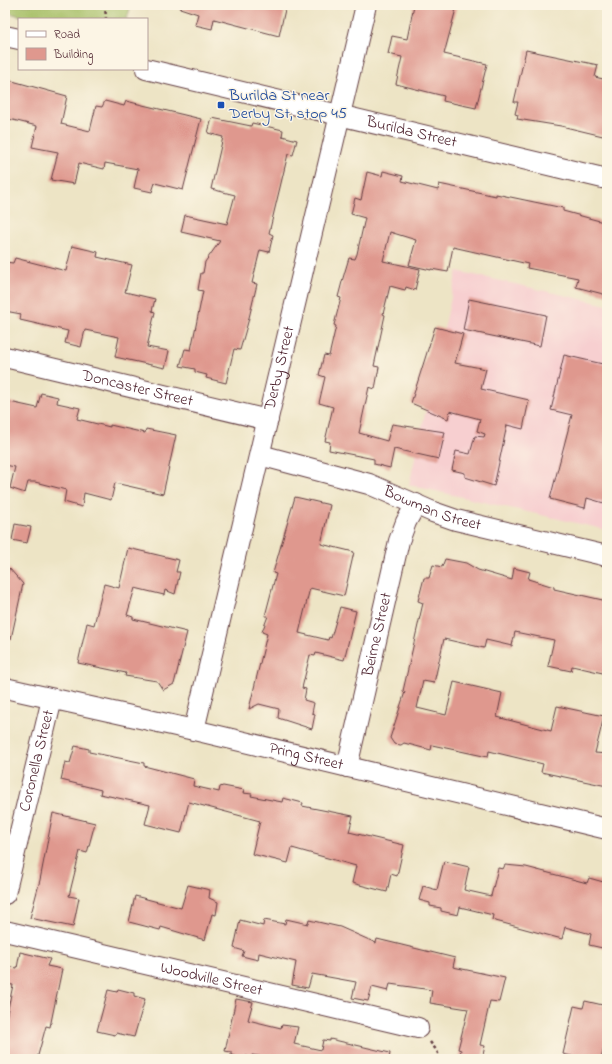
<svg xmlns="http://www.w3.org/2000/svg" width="612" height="1064" font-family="'Indie Flower',sans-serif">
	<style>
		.built { fill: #f7cfd0 }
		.green { fill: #a4be64; stroke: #776e48 }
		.building { fill: #df988e }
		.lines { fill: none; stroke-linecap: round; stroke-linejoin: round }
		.minor-casing { stroke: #623d42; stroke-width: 22 }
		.path { stroke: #623d42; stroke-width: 2.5; stroke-dasharray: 3 3; stroke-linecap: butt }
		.minor { stroke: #fff; stroke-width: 20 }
		.transit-dot { fill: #1a4fb4; stroke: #fcf5e5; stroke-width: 1.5 }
		.labels { text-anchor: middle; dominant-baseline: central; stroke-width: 3; stroke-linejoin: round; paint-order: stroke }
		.transit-label { font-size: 16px; fill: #164399; stroke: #fcf5e5; text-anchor: start }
		.street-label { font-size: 16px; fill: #4a1f2b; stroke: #fcf5e5 }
	</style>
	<rect width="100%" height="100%" fill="#fcf5e5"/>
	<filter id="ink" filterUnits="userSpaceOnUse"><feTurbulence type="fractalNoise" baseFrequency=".025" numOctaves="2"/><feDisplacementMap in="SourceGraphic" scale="8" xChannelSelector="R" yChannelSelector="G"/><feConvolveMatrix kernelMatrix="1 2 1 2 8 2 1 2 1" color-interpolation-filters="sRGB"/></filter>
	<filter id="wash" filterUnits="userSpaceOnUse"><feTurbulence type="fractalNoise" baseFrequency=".012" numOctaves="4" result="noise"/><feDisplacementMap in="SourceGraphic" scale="16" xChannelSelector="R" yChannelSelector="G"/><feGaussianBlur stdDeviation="0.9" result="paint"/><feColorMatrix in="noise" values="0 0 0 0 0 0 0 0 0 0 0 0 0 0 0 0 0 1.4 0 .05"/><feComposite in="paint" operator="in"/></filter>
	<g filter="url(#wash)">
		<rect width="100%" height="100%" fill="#ede4c5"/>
		<!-- built -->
		<path class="built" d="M457,271L607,305V530L409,485Z"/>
		<!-- green -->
		<path class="green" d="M5,5H131L127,19H33L5,12Z"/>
		<g id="blocks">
			<!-- building -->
			<g class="building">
				<path d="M180,5H286L279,36L214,19L212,29L195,25L198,14L180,8Z"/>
				<path d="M414,5H457L444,54L487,64L476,108L443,101L444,96L396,84L402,57L388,54L392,36L407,39Z"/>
				<path d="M526,50L598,65L595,77L607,80V137L561,126L517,119L518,115L515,114L518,102H514Z"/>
				<path d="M5,79L67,96L61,124L90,131L96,106L102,107L105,101L124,106L126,101L201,119L183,190L155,183L152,192L134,188L138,169L105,163L104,169L79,163L74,184L51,180L58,152L32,147L37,126L5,118Z"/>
				<path d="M212,118L251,126L252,123L283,130L282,136L297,140L293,155L288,154L269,233L273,235L269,252L260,250L252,283L257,284L248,322L240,350L234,349L226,383L206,378L207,375L195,372V369L180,366L185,349L191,350L203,291L198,290L201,273H203L205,262L220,241L181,232L185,215L227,224L235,195L211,189L223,137L208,133Z"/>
				<path d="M383,171L403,176L402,181L438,190L439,184L496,196V194L563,208V211L607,223V295L576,287L578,278L527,268L528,264L453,247L448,272L431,269V270L409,265L416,240L390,232L383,261L420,269L415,290L406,287L405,290L390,286L383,314L385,315L374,366L379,367L375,389L369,387L359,433L387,441L392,424L445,432L439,459L394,449L390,468L374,464V459L329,450L330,442L325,441L333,407L319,403L325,377L319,375L324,355L329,356L336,326L334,325L341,298L338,297L343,278L349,258L355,259L357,254L365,218L351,214L355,198L361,200L367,172L382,176Z"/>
				<path d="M72,246L98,252L97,257L132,265L125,292L155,299L152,311L155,312L147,347L169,351L165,368L115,357L119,337L85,330L81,347L65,343L68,331L20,320L21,314L5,311V262L13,263L15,258L66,271Z"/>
				<path d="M469,299L546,315L540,346L463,330Z"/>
				<path d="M435,327L463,334L455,363L486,369L481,389L529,400L523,429L507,425L494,486L465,477V473L452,470L456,451L470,454L475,436L484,437L485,434L477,431L480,419L450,411L448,419L411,403Z"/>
				<path d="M564,355L607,365V504L587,498L585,508L550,499L572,415L551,410Z"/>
				<path d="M41,393L58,397L57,403L80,408L77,419L110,427V425L145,433L146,429L176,435L163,494L115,483L111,500L84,493L82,507L64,502L66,490L35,482H28L25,493L10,488L15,467L5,465V401L37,408Z"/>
				<path d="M295,497L330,505L321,544L354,552L344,596L310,588L299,633L328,640L329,637L331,638L340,607L356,611L344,660L316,653L315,656L310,655L302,688L306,689L304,700L314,703L312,713L315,714L312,729L278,718L279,709L259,704L249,709L267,634L262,632L268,616H265L276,574L273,573Z"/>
				<path d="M15,524L31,527L27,543L12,540Z"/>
				<path d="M128,548L179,560L176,572H180L175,594L165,590L164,595L135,588L127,615L133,617V619L187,632L174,684L163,690L157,681L125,676L126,673L78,663L87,623L94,625L104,584L119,588Z"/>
				<path d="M445,559L466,563L478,570L512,580L514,568L530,572L528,579L554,587V589L607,601V674L572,666L571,671L548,666L554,640L515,632L512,646L486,640L484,648L444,639L434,683L423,681L417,708L446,715L454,682L502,693L497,717L551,731L557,706L604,716L595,753L607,754V786L541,772L543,764L489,751L488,757L432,745L431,750L404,743L401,745L394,744L390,738L405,692L403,691L423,603L418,601L424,578H429L433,565L442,567Z"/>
				<path d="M9,568L23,584L11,639L5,638V585Z"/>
				<path d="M75,746L89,749V752L144,763V766L194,779L193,786L219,792L220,787L223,786L244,790L243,793L252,794L251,796L282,802L283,798L303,803L302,806L353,816L349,832L404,845L397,876L391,874L387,892L352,883L356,866L292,848L288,863L252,854L260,821L189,802L181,833L145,824L150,805L100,794L101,790L61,780L65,762L70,763Z"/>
				<path d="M53,813L95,823L87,853L80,851L69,896L79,898L73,927L30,918L40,880Z"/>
				<path d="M444,861L469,867L464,890L491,896L498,868L503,869L505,865L526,867L587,883L589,878L607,883V949L589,945L591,934L565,927L562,939L492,920L493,915L460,907L458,915L441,911V908L430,906V903L419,900L423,886L437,890Z"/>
				<path d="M188,885L210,890L209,898L218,902L216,915L212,914L205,940L161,927L160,930L129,922L135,896L181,908Z"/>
				<path d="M286,919L308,924L309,920L340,927L376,943L377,939L455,958L453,967L505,978L499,1002L490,1001L480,1045L485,1046L482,1059H459L461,1050L458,1049L468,1009L430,1003L432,990L390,984L388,991L372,987L368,1001L352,998L356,982L312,974L308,988L292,985L296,962L259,953L258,960L242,956L244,951L234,948L240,920L263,926L264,920L285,924Z"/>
				<path d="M20,952L50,959L47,966L62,969L50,1027L46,1026L37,1059H22L5,1055V1023L13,985L5,984V977L7,966L17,968Z"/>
				<path d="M118,989L134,993V996L145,999L134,1037L116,1033L115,1035L97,1031L108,990L117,992Z"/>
				<path d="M236,999L253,1002L248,1020L281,1028L282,1025L298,1027L294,1044L321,1050L323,1040L330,1041V1039L390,1053L389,1059H275L252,1055L251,1057L246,1056V1059L231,1055V1052L225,1051Z"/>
				<path d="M585,1001L607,1006V1036L601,1059H583L563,1054L574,1006L583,1008Z"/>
			</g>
		</g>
	</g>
	<g filter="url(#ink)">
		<use href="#blocks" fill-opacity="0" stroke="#623d42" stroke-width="1"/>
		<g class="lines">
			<!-- minor casing -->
			<g class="minor-casing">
				<g id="minor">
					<path d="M5,36L19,39"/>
					<path id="s1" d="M146,69L607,179"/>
					<path id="s2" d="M5,357L268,420"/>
					<path id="s3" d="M260,455L369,484L433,512L456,520L607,556"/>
					<path id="s4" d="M5,688L194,730L607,829"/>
					<path id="s5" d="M194,730L366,5"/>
					<path id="s6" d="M347,767L399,541L406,522L416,504"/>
					<path id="s7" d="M5,894L52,699"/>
					<path id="s8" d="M5,931L418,1028"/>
				</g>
			</g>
			<!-- path -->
			<g class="path">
				<path d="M105,5L106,19"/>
				<path d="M430,1042L437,1051L440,1059"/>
			</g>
			<!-- minor -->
			<use href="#minor" class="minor"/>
		</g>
	</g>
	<!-- markers -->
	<rect class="transit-dot" x="217" y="101" width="8" height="8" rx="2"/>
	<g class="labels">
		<!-- transit labels -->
		<g class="transit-label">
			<text x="229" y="96">Burilda St near<tspan x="229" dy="18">Derby St, stop 45</tspan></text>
		</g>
		<!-- street labels -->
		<g class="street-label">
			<text stroke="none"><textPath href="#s1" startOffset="273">Burilda Street</textPath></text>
			<text stroke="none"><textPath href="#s5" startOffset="372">Derby Street</textPath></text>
			<text stroke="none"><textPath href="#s2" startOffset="136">Doncaster Street</textPath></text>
			<text stroke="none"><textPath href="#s3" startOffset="181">Bowman Street</textPath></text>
			<text stroke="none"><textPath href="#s6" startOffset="136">Beirne Street</textPath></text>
			<text stroke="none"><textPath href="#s4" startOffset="309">Pring Street</textPath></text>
			<text stroke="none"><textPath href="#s7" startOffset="137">Coronella Street</textPath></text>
			<text stroke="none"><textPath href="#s8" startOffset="212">Woodville Street</textPath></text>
		</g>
	</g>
	<!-- margin -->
	<rect width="612" height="1064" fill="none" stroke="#fcf5e5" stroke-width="20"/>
	<!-- legend -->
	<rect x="18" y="18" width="130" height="52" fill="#fcf5e5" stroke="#b59f9b"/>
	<rect x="26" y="31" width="20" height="6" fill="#ffffff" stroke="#b59f9b"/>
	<text x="54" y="38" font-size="12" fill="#4a1f2b">Road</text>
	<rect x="26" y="48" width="20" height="12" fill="#df988e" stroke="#b59f9b"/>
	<text x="54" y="58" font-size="12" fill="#4a1f2b">Building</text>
</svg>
